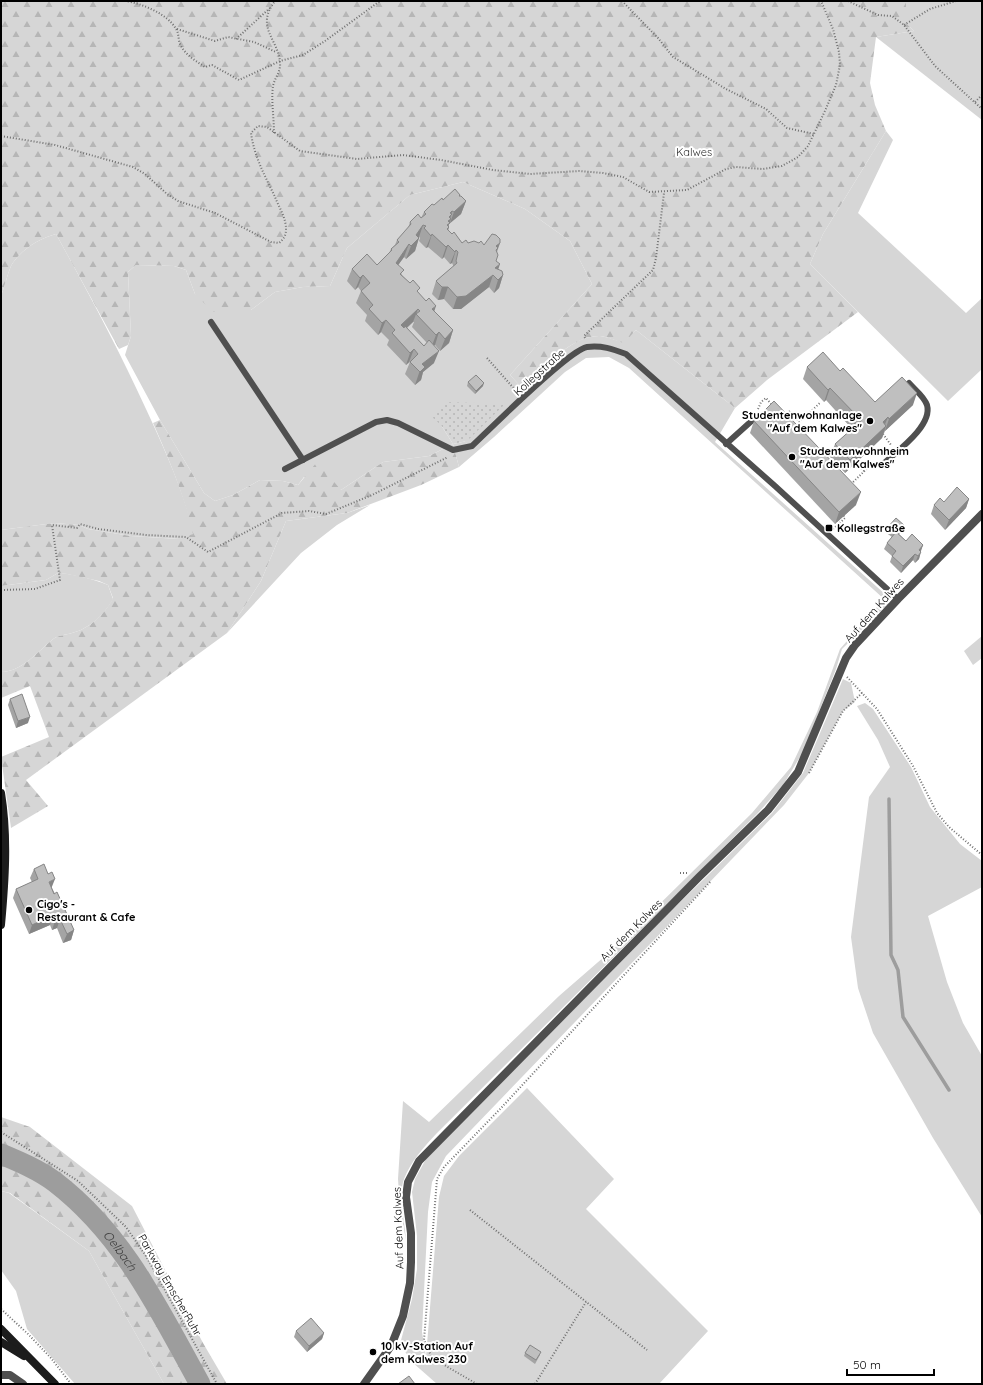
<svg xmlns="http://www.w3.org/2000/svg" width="983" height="1385" font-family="Quicksand,sans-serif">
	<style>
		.grass { fill: #d6d6d6; fill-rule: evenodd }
		.forest { fill: url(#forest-firs) }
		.garden { fill: url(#garden-dots) }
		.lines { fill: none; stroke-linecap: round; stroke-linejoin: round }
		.stream { stroke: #9d9d9d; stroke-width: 3.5 }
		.river { stroke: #9d9d9d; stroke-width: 21 }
		.path { stroke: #717171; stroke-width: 2; stroke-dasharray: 1 2; stroke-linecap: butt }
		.lane { stroke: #4f4f4f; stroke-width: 6 }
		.street { stroke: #4f4f4f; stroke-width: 8 }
		.secondary { stroke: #1c1c1c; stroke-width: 8 }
		.wall { fill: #a4a4a4; fill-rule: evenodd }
		.shaded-wall { fill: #868686 }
		.building { fill: #bfbfbf; stroke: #868686 }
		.poi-dot { fill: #000; stroke: #fff; stroke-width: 1.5 }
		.labels { text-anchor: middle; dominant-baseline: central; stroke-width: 4; stroke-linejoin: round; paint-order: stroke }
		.park-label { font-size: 11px; fill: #2d2d2d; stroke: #fff }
		.street-label { font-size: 11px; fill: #000; stroke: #fff }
		.poi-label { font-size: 11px; font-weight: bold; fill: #000; stroke: #fff; text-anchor: start }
		.water-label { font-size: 12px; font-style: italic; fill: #3e3e3e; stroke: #fff }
	</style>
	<defs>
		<pattern id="forest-firs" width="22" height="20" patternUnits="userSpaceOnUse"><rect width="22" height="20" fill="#d6d6d6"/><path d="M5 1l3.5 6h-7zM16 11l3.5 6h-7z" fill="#b6b6b6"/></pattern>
		<pattern id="garden-dots" width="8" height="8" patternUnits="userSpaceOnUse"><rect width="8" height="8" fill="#d6d6d6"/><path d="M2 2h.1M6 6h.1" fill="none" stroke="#b6b6b6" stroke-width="1.8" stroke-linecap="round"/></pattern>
	</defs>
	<rect width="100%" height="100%" fill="#fff"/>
	<!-- grass -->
	<g class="grass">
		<path d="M906,1H982V120L876,37L914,31L906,23Z"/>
		<path d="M886,131L893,140L858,213L966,313L982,298V369L948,401L810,264L823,234Z"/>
		<path d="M463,182L525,209L570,241L592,284L510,375L522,388C544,371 569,335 600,336C608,337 617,341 624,342L636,330L735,408L715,442L886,595L888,601L887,605L842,649L836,669L803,752L783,785L757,814L437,1133C424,1147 411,1161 404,1179C398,1194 405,1224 406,1240L400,1208L398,1179L403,1101L429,1122L559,996L620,943L752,813L791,767L817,712L840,649L884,599L629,368L609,357L586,358L565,372L494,437L459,467L453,444L429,456L383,462L341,490L304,477L298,485L283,481L260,480L233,495L215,501L204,493L160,420L125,355L131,336L128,272L136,265L174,266L186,270L195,294L251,310L275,292L303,287L330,286L347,248L410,195ZM441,425L467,441L453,444Z"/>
		<path d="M56,234C88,292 119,350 146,409C165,450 183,490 194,534L180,539L131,536L88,529L79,525L54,523L1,530V296C5,286 7,275 11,266C20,250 40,238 56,234Z"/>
		<path d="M370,505L337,525L301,553L227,633L261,581L286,521L347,513Z"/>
		<path d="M58,573C74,574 93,579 108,585L113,599C105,614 89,629 72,633C65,635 58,635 52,640C38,651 22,672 1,672V586L46,580Z"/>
		<path d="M982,636V658L973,665L964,651Z"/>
		<path d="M843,679L851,683L855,702L843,711L809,773L784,805L446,1156L432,1182L428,1212L422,1332L426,1357L439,1197L444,1176L459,1156L527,1088L614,1179L586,1209L708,1331L659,1384H437L412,1362L400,1344L412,1299L417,1269V1236L412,1192L415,1179L426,1159L672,910L772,813L803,773Z"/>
		<path d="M865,703L873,709L911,767L930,807L960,844L982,861V887L928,916L947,982L963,1023L982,1056V1217L933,1138L873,1033L858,988L851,937L869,797L890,767L878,740L857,706Z"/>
		<path d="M1,1191L9,1193L89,1251L164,1384H75L27,1329L16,1291L1,1270Z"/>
	</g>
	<!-- forest -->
	<g class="forest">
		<path d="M1,1H906V23L914,31L876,37L870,83L875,105L886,131L823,234L810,264L858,312L767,380L735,408L636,330L624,343C617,341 608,337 600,336C571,335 542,370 522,388L510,375L592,284L570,241L525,209L463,182L410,195L347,248L330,286L303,287L275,292L251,310L213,312L195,294L186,270L174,266L136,265L128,272L131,336L128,345L119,349L56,234C40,238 20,250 11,266C7,275 5,286 1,296Z"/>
		<path d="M160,420L204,493L215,501L233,495L260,480L283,481L298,485L317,462L341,490L383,462L429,456L453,444L459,467L421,485L347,513L286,521L261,581L227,633L26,780L48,806L11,828L1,757L49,737L30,686L1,698V672C22,672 38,651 52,640C58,635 65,635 72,633C89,629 105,614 113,598L108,585L99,581L67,574L58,573L46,580L1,586V530L54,523L79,525L88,529L131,536L179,539L193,534C184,495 169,459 153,423Z"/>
		<path d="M1,1117L30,1127L132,1206L203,1343L227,1384H164L89,1251L10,1193L1,1191Z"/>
	</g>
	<!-- garden -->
	<path class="garden" d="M446,402L505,404L467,441L453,444L441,425L432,417Z"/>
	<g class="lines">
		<!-- stream -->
		<path class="stream" d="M889,799L891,955L898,970L903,1017L949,1090"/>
		<!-- river -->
		<path class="river" id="s1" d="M1,1154C20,1162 39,1170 55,1182C124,1235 159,1310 200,1384"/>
		<!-- path -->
		<g class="path">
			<path d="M125,1C141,3 168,14 176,29C179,33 178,39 180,44C185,55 196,61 205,67L212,65L239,80L280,61L303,55L325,41L380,1"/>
			<path d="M622,1L658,38L673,57L726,89L766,109L787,128L814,134"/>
			<path d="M848,1L878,15L892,16L904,25L935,66L982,109"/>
			<path d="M904,25L930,9L956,1"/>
			<path d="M177,29L215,41L228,37L254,42L276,52"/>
			<path d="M236,39L270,8"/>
			<path d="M975,102L982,95"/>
			<path d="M274,133C274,118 271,100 273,86C275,77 281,72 280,62C278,39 255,27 275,1"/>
			<path d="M1,136L55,145L133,167L145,174L167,194L178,201L215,213L271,242L279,243C284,239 286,235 286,229C286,218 279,207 275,197C265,176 254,156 251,133L258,126L267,127L300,151L357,159L403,155L441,160L493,170L530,174L579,171L603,173L623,177L649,192L687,190L726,169L736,167L763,169L782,166L798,157L808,146L825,111L836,85L840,65L839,52L833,29L821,1"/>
			<path d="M585,338L584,336L653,270L656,258L664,193"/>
			<path d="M487,358L517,392"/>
			<path d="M758,409L761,402L766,398L772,405"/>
			<path d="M785,416L790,411L799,422L821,402"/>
			<path d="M883,434L891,445"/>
			<path d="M857,464L864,471"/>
			<path d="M851,484L874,462"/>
			<path d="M833,529L845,518L843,514"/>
			<path d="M1,590L35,589L60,580L52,525L77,528L80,524L98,529L146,535L186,537L208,552L282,513L309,511L326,514L372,495L448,457"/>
			<path d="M847,677L877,709L913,766L937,813L949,827L982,855"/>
			<path d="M809,773L843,711L862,693"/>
			<path d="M680,873H689"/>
			<path d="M1,1132L78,1181L126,1227L146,1256L217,1384"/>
			<path d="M470,1210L647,1350"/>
			<path d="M1,1309L28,1334L51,1358L71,1384"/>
			<path d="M477,1384L432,1358L424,1340L437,1179L444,1167L502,1107L711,881"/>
			<path d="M535,1384L586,1302"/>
		</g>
		<!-- lane -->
		<g class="lane">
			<path d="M211,322L303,460"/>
			<path d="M726,444L756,417"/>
			<path d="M882,465C896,452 933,426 927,405C924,396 915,390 909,383"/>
			<path d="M285,469L376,422L387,420L398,423L453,450L472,446C490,429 569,350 587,347C601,345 613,349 626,354L775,486L898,599"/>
		</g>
		<!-- street -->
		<g class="street">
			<path d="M1,1375H10L23,1384"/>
			<path d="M364,1384L391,1346L403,1316L410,1283L411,1262V1233L406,1197L408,1182L419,1161L699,877L768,810L798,772L846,658L855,645L898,599L982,514"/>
		</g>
		<!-- secondary -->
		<g class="secondary">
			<path d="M1,793C8,837 5,881 1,925"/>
			<path d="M1,1329L55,1384"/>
			<path d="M1,1342L24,1356"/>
		</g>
	</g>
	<!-- wall -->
	<g class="wall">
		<path d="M460,195V196L466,201L461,214L449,224L448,231L452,234L462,243H468L484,245L500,243L497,252L496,261L498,269L503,275L499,288L494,293L489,287L461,309H453L444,299L438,300L432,294L436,281L453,267V265L452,263L450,264L444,257L442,259L428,247L426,248L419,241L420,238L419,237L415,251L406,259L404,257L398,265L402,275L434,311L453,330L449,343L440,351L435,345H434V363L423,372L421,380L415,385L405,374L410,362L406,365L387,345L389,340L381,332L378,335L365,321L367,315L356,303L361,291L358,287L355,290L347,281L352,269L377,265L389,253L391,249L395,245L397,240L408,228L410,222L421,218L424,212L443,200ZM413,322H414L412,327L427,343L424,346L407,328Z"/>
		<path d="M807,367L840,371L875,402L913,405L885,431L882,438L845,473L830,457L835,444L852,429L826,400L824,402L803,379Z"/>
		<path d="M468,382L483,386L475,394L467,386Z"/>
		<path d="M754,421L856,505L835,524L750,433Z"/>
		<path d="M969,499L966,508L945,530L931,514L934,505L944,502Z"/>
		<path d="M905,526L904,529L899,534L906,541L923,545L920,552L919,559L915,563L913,560L901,573L890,562L892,556L884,549L887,543L892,537L885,532L887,528Z"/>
		<path d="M10,699L28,723L16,728L8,705Z"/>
		<path d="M34,869L52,888L74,930L71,940L63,943L57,928L52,930L50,925L29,934L13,898L16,889L32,882L30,878Z"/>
		<path d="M296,1331L324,1333L322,1339L307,1352L294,1337Z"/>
		<path d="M525,1353L540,1355L535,1364L524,1356Z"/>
	</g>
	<!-- shaded-wall -->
	<g class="shaded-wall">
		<path d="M466,201L461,214L449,224L448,228L449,227L445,240L450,213L452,211L450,220L451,219L449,224L450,223L454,212Z"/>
		<path d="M423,225L419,237L415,242L419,238L415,251L406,259L411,246L416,235Z"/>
		<path d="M432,234L428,247L426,248L431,236Z"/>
		<path d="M500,243L493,260L496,246Z"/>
		<path d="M409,244L404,257L391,275L396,263Z"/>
		<path d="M448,245L444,257L442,259L446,247Z"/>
		<path d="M456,250L452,263L450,264L455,252Z"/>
		<path d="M500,264L496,276L493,275L489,287L461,309H453L457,297L495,268Z"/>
		<path d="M363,275L358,287L355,290L360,278Z"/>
		<path d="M503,275L499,288L494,293L498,280Z"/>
		<path d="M442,287H448L444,299L438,300Z"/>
		<path d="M436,306L432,318V309Z"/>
		<path d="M418,309L413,322L396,337L401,325Z"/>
		<path d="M386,320L381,332L378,335L382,323Z"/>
		<path d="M453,330L449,343L440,351L445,339Z"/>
		<path d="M439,332L435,345L431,348L436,335Z"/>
		<path d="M414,349L409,362L406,365L410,353Z"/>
		<path d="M439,351L434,363L423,372L421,380L415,385L422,364Z"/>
		<path d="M484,383L483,386L475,394L476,391Z"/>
		<path d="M830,388L826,400L824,402L828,390Z"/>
		<path d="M917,393L913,405L885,431L889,419Z"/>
		<path d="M858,415L854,427L852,429L857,416Z"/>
		<path d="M888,417L883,429L886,426L882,438L845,473L850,460L883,422Z"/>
		<path d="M861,492L856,505L835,524L839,512Z"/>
		<path d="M969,499L966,508L945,530L949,520Z"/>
		<path d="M905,526L904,529L896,537L897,534Z"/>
		<path d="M923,545L921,551L916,556L919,550Z"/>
		<path d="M921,552L919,559L915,563L918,556Z"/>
		<path d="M915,554L913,560L901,573L903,566Z"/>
		<path d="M30,717L28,723L16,728L18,721Z"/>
		<path d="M55,879L51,889L49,882Z"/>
		<path d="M53,915L50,925L29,934L32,925Z"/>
		<path d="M60,919L57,928L52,930L55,921Z"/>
		<path d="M74,930L71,940L63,943L67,934Z"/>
		<path d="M324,1333L322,1339L307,1352L309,1346Z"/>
	</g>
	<!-- building -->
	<g class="building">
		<path d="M455,189L460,195L459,196H461L466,201L454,212L452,211L450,213L452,214L449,217L451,219L448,221L450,223L447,225L449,227L447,229L452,234L454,232L462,243L466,240L468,243L474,241L479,243L481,241L484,245L492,234L496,235L500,239V243L496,246L498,248L496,250L498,255L496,261L500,264L495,268L502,271L503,275L498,280L493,275L466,296L457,297L448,287H442L436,281L457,263L456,261L458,252L456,250L455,252L448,245L446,247L432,234L431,236L424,228L426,226L423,225L416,235L419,238L411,246L409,244L396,263L404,270L400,274L410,283L413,280L420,288L417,291L426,301L429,298L436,306L432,309L453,330L445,339L439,332L436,335L416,314L420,311L418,309L401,325L404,328L405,326L424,346L429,340L439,351L422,364L425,367L420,372L410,362L418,354L414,349L410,353L392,333L395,330L386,320L382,323L369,309L373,305L361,291L370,283L363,275L360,278L352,269L367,254L377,265L392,250L391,249L399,242L397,240L411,224L410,222L418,214L421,218L426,214L424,212L432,204L434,205L442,198L443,200Z"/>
		<path d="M823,352L840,371L843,368L875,402L902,377L917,393L889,419L888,417L883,422L886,426L850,460L835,444L863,419L858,415L857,416L830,388L828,390L807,367Z"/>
		<path d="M476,375L484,383L476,391L468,382Z"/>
		<path d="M774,401L861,492L839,512L754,421Z"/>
		<path d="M957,487L969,499L949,520L934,505L940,498L944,502Z"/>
		<path d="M896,518L905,526L898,534L896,532V533L895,532L893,534L887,528Z"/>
		<path d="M896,532L906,541L912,534L923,545L919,550L921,552L918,556L915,554L903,566L892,556L896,551L887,543Z"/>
		<path d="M22,694L30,717L18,721L10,699Z"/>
		<path d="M44,864L48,874L52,872L55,879L49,882L54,894L57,892L74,930L67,934L60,919L55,921L53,915L32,925L16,889L38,879L34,869Z"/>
		<path d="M311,1318L324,1333L309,1346L296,1331Z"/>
		<path d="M530,1345L541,1352L536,1360L525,1353Z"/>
		<path d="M409,1376L415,1384H398Z"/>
	</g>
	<!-- markers -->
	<g class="poi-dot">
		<circle cx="870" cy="421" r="4"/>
		<circle cx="792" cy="457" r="4"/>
		<rect x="825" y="524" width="8" height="8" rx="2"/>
		<circle cx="29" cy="910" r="4"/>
		<circle cx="373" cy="1352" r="4"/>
	</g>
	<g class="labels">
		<!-- park labels -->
		<g class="park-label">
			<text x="694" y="152">Kalwes</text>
		</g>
		<!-- street labels -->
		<g class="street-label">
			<text transform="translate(539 372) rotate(-42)">Kollegstraße</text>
			<text transform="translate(874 610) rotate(-48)">Auf dem Kalwes</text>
			<text transform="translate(631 930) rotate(-45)">Auf dem Kalwes</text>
			<text transform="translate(398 1228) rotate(-92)">Auf dem Kalwes</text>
			<text transform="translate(170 1285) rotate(60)">Parkway EmscherRuhr</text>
		</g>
		<!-- poi labels -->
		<g class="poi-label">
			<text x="862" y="415" text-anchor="end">Studentenwohnanlage<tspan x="862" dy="13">"Auf dem Kalwes"</tspan></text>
			<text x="800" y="451">Studentenwohnheim<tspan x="800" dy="13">"Auf dem Kalwes"</tspan></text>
			<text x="837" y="528">Kollegstraße</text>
			<text x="37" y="904">Cigo's -<tspan x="37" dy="13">Restaurant &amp; Cafe</tspan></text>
			<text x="381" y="1346">10 kV-Station Auf<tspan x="381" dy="13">dem Kalwes 230</tspan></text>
		</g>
		<!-- water labels -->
		<g class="water-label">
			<text stroke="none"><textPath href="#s1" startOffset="156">Oelbach</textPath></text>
		</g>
	</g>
	<!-- border -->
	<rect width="983" height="1385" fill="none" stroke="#000000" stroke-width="4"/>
	<!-- scale -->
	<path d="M847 1369v6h87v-6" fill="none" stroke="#000000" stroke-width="2"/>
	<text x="853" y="1369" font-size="12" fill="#000000" stroke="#ffffff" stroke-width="3" paint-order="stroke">50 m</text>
</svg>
